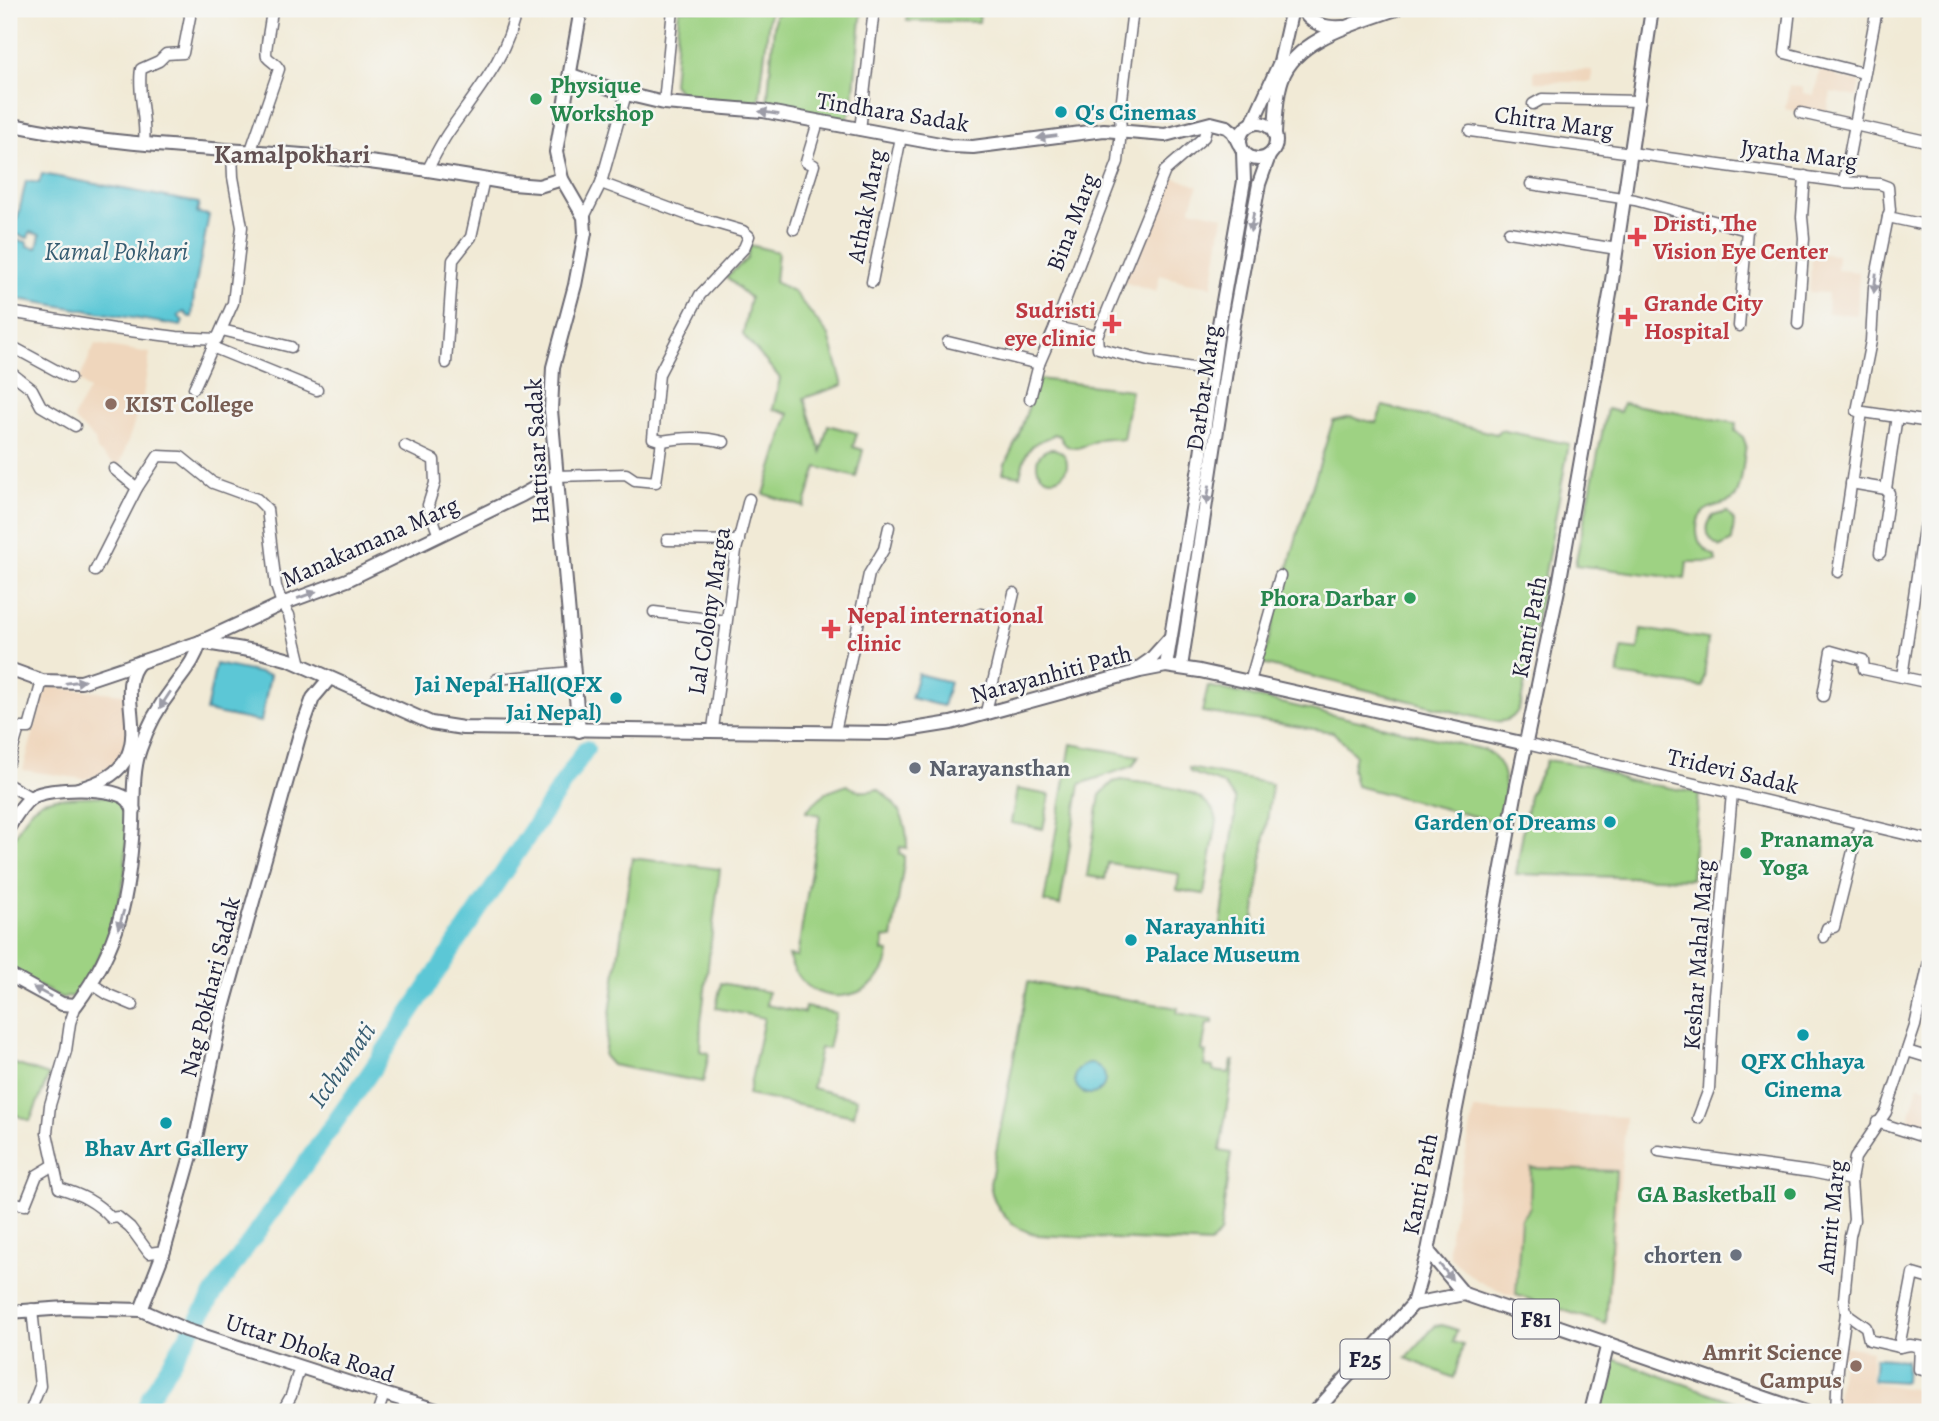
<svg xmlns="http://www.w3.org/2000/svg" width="1939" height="1421" font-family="Alegreya,serif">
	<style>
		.built { fill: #efd6bc }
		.green { fill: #9ed283; stroke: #607a5f; stroke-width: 2 }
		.water { fill: #5cc7d6; stroke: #3f7488; stroke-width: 2 }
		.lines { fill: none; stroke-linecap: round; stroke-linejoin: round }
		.river { stroke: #5cc7d6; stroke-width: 18 }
		.minor-casing { stroke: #6a6871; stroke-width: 13 }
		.major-casing { stroke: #6a6871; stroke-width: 16 }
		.minor { stroke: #fff; stroke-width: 10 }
		.major { stroke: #fff; stroke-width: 12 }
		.oneway { fill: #9c9ca7 }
		.leisure-dot { fill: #2e9e5b; stroke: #f6f6f2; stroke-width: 2.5 }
		.culture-dot { fill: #0f9aa8; stroke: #f6f6f2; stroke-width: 2.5 }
		.health-dot { fill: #e0444e; stroke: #f6f6f2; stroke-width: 2.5 }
		.education-dot { fill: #8d6e63; stroke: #f6f6f2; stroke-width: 2.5 }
		.worship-dot { fill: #6b7280; stroke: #f6f6f2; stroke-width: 2.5 }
		.labels { text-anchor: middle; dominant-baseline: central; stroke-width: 5; stroke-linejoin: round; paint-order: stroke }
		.shield { fill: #f6f6f2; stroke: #626272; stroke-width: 2 }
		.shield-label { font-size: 23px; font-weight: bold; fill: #22223b }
		.leisure-label { font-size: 24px; font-weight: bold; fill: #27864d; stroke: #f6f6f2; text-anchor: start }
		.street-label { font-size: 24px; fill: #22223b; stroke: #f6f6f2 }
		.culture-label { font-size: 24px; font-weight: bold; fill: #0d838f; stroke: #f6f6f2; text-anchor: start }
		.health-label { font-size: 24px; font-weight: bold; fill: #be3a42; stroke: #f6f6f2; text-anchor: start }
		.education-label { font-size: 24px; font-weight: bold; fill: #785e54; stroke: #f6f6f2; text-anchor: start }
		.worship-label { font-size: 24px; font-weight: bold; fill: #5b616d; stroke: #f6f6f2; text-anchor: start }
		.neighbourhood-label { font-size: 26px; font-weight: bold; fill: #625152; stroke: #f6f6f2 }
		.water-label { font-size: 26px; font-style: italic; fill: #365c71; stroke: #f6f6f2 }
	</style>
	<rect width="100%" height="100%" fill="#f6f6f2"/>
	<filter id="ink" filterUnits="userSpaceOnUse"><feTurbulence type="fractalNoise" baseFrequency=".0143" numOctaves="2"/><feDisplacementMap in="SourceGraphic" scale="14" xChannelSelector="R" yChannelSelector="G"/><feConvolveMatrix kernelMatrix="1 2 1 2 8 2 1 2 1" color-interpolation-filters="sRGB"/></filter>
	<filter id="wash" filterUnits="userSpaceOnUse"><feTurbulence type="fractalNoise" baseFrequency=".00686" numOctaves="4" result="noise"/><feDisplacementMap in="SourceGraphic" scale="28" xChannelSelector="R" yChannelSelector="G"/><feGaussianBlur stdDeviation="1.57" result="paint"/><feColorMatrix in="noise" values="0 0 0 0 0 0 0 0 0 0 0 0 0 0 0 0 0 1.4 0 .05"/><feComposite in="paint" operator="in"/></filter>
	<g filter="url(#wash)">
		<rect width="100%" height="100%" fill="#f1ead6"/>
		<!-- built -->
		<g class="built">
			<path d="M1821,64L1838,67L1836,77L1860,82L1857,97L1831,92L1826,117L1785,109L1789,85L1803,88V93L1814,95Z"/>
			<rect x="1534" y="70" width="58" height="12"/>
			<path d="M1167,175L1198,186L1190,209L1223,216L1212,286L1185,282L1160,275L1156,292L1123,282Z"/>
			<path d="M1812,253L1838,255L1837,270L1859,272L1857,315L1827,313L1828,293L1809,292Z"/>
			<path d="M95,344L150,353L143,396L119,468L97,450L95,440L75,421L74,416L89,390L79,380Z"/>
			<path d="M50,687L124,694L127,714L125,751L120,760L101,775L84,779L23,770L45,690Z"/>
			<path d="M1918,1085L1930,1088V1138L1916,1133L1917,1128L1907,1126Z"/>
			<path d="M1474,1110L1626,1117L1607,1326L1504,1293L1475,1279L1450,1258L1448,1244Z"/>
			<path d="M1844,1346L1872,1351L1870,1382L1930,1392V1412H1835Z"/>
		</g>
		<!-- green -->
		<g class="green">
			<path d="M679,9L770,10L759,102L686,99L673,84Z"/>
			<path d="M788,9H862L852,110L844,121L767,107L775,15Z"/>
			<path d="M908,9H980L979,22L907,21Z"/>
			<path d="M750,245L778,252L775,282L793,291L829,336L843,385L804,398L821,452L828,425L857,433L853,447L863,450L856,477L817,467L804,507L764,494L789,414L773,409L780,378L743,335L750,298L726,277L747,259Z"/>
			<path d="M1038,379L1131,390L1123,440C1116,439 1106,437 1100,439C1087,444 1068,458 1060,436L1054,434C1049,439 1044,439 1038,442C1025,449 1023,463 1020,476L1003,473L1005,464L1018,437Z"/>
			<path d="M1623,403L1736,423L1735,431L1743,437L1746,445C1743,460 1743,480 1737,494C1729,511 1696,498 1697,531C1697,543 1705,551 1715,556L1716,562H1687L1685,579L1575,565L1607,409L1620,412Z"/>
			<path d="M1383,406L1496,434L1500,430L1569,444L1521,703C1516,718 1508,723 1491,721L1262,664L1298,532L1333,421L1351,417L1376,423Z"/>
			<circle cx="1052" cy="464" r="15"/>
			<path d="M1727,512L1734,521L1732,541L1721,547C1707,541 1703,528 1713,516Z"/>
			<path d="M1641,629L1708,639L1703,687L1618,675L1622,648L1638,650Z"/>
			<path d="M1208,686L1485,750C1512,765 1505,798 1504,824L1356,786L1352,769L1355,754L1333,732L1202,712Z"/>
			<path d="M1071,744L1139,756L1133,766L1080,784L1060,905L1044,902Z"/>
			<path d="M1547,760L1595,767L1625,780L1699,793L1691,879L1516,874L1529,796Z"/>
			<path d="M1189,768L1272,784L1252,934L1232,932L1221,924L1235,817V799L1223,784L1190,772Z"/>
			<path d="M1122,780C1150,785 1211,786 1217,821L1204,894L1177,890L1179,874L1108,863L1105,879L1087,876L1100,795L1113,782Z"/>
			<path d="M847,785C858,792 866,793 878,789C899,805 908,821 907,848L900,847L899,854L904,856V863L892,938L884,937L883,951L889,952C885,992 835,1010 805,984C796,976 792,966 788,956L797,957L820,815L806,812L808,809L825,793Z"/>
			<path d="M1017,789L1050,795L1043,829L1011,823Z"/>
			<path d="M103,796L119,798L128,807L125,876L111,935L80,990L71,997L62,998L9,971V848L18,830L32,808L43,801L55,798Z"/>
			<path d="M632,858L720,869L701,1022L700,1051L709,1053L703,1082L612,1065L604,1056Z"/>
			<path d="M1028,982L1178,1008L1177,1013L1213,1019V1023H1207L1202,1051L1206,1052L1204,1066L1213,1067V1071L1229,1073L1232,1061H1234L1220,1151L1231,1153L1220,1233L1210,1244L1038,1235C1012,1229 994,1211 990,1184Z"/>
			<path d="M721,983L768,992L766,1005L804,1013L805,1007L836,1013L828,1049L820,1048L812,1088L857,1099L854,1116L748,1095L764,1018L716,1008Z"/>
			<path d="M9,1062L49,1075L30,1121L9,1112Z"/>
			<path d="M1531,1168L1616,1171L1606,1324L1516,1295L1521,1219L1530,1207Z"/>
			<path d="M1442,1325L1457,1330L1453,1342L1463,1345L1454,1378L1406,1358L1435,1326Z"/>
			<path d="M1613,1359L1750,1407L1748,1412H1596Z"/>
		</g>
		<!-- water -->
		<g class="water">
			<path d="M42,174L199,203L197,213L209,215L194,293L192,317H189L184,312L178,316L183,321L181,326L12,298L10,294L15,291L12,285L9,286V258L13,239L27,242V246L37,248L40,235L30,232L28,238L14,234L26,181L39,183Z"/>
			<path d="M216,664L270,675L261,722L206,711Z"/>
			<path d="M918,674L950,682L943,706L911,698Z"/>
			<circle cx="1090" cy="1079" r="15"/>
			<path d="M1875,1358L1906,1360L1905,1382L1873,1380Z"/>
		</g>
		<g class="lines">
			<!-- river -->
			<path class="river" d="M144,1412L151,1395L218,1287L367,1077L586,749"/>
		</g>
	</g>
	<g filter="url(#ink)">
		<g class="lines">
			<!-- minor casing -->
			<g class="minor-casing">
				<g id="minor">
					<path d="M1790,9L1785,53L1863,73"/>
					<path d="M664,103L673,9"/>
					<path d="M1533,104L1542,99L1640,101"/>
					<path d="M1801,113L1930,142"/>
					<path d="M860,130L874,9"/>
					<path d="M1470,131L1844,182L1880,184L1888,187L1890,210L1888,217L1930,226"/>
					<path d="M144,144C147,119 137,93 141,69L159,61L166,54L183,53L190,17L189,11L184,9"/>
					<path d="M250,153L279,69C276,63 271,62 267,57C264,52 272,17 272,9"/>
					<path d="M427,171C433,159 440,145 448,133C475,93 508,58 516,9"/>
					<path d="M1844,182L1877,9"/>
					<path d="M1531,184L1635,200L1747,230L1739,326"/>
					<path d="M584,217L601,183L626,94"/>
					<path d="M1888,217L1874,287L1871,341L1857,411L1930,422"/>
					<path d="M794,229L814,165L806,162L818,122"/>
					<path d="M1509,232L1617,249"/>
					<path d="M872,282L901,137"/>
					<path d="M9,312L114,329L177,337L217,339L233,303L242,227L233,177L232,152"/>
					<path d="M1798,324L1804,238L1802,217L1805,176"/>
					<path d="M1055,327L1118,162L1121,130L1120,116L1133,9"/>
					<path d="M222,330L291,347"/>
					<path d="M1097,336L1165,171L1204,137L1207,124"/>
					<path d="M948,342L1039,364"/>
					<path d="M9,345L70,378"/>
					<path d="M212,347L317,390"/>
					<path d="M446,363L453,260L471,237L484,179"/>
					<path d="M9,371L32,389L41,406L75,426"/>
					<path d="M194,388L214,344"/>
					<path d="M1030,399L1039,364L1055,327L1097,336L1098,348L1148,361L1212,371"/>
					<path d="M662,441C683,437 703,436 724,442"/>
					<path d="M405,446L434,460L435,483L428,505L439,536"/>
					<path d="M114,469L137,488"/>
					<path d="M556,476L626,474L635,480L656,482L662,441L653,438L659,374L700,295L744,248L749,236L743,231L685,214L601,183"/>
					<path d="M1851,483L1886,489"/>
					<path d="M1924,528L1902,677L1930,683"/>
					<path d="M667,540L739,541"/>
					<path d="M1880,553L1889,493L1886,489L1897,416"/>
					<path d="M95,571L137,488L158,456L181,457L213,483L257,499L267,509L276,586L282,604L289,615L301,665"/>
					<path d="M1838,572L1862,412"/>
					<path d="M654,612L726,621"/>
					<path d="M981,614L1008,621"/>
					<path d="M497,679L573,672"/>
					<path d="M1250,682L1280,576"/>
					<path d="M1823,696L1831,651L1863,660L1864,669L1902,677"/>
					<path d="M986,712L1014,593"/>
					<path d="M713,729L736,550L749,499"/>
					<path d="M835,732L869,574L884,549L889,527"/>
					<path d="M1526,744L1930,840"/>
					<path d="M9,762L19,728H29L42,681"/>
					<path d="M9,785L32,798"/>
					<path d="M1824,937L1827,928L1834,927L1860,823"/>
					<path d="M92,984L109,995L133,1005"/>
					<path d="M76,1005L70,1023L66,1051L50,1105L47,1133L59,1188C80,1194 97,1202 111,1218L118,1217L130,1227L149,1253L164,1251"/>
					<path d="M1907,1051L1930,1058"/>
					<path d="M1698,1118L1709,1089L1714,994L1732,793"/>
					<path d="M1877,1122L1930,1139"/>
					<path d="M1659,1151L1811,1172L1851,1180"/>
					<path d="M9,1202L25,1205L37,1175L52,1166"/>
					<path d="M1846,1313L1866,1327L1869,1340L1899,1347L1910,1345L1930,1348"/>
					<path d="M1899,1347L1913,1274L1930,1279"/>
					<path d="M1920,1347L1919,1369L1930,1372"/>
					<path d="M30,1412L40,1386L32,1309"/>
					<path d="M282,1412L291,1396L300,1367"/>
					<path d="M378,1412L384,1394"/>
					<path d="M1836,1412L1838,1368L1846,1313L1844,1299L1850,1236L1854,1220L1851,1180L1855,1158L1886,1112L1915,1026L1930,957"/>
				</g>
			</g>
			<!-- major casing -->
			<g class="major-casing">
				<g id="major">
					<path d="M1302,9C1311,25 1326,28 1343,27"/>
					<path d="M571,75L626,94L664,103L763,111L951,146L973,147L1104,130L1165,135L1211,123L1227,127L1233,132L1239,144"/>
					<circle cx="1258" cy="141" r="18"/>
					<path d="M9,124C101,144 196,148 290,154C362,159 442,172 513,184L539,186L562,179"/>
					<path d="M1252,124L1280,62L1292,9"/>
					<path d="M1275,134C1276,116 1276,96 1282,79C1296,38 1358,23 1396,9"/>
					<path d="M200,642L261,652L290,660L431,723L463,728L888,733L951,723L1140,671L1166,666L1200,671L1526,744"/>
					<path d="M1166,666L1200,461L1218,330L1244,181L1243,152"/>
					<path d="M1181,667L1233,325L1259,184L1269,156"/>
					<path d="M9,669L42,681L81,682L200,642L282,604L347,580L522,495L556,476"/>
					<path d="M1137,669L1150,660L1169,639"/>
					<path d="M579,731L551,410L553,367L575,285L585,233L584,217L562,179L556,152L581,9"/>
					<path d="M78,789C173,765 107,694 140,662"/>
					<path d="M9,827C15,816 22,804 32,797C49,787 114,786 128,800C130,802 132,807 134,810"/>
					<path d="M9,975L62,1004L76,1005C120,946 129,896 133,824C134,800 132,772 140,749C147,728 159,706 173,688C184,672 195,661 200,642"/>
					<path d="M1428,1251L1464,1294"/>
					<path d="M1413,1304L1464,1294L1806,1412"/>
					<path d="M141,1310L164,1251L196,1138L223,1008L299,737L313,698L329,679"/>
					<path d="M9,1312L66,1308L141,1310L186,1330L384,1394L436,1410L469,1412"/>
					<path d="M1315,1412L1413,1304L1428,1251L1484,966L1517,785L1559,585L1610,294L1652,9"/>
					<path d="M1591,1412L1608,1343"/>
				</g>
			</g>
			<!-- minor -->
			<use href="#minor" class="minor"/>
			<!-- major -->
			<use href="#major" class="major"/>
		</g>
		<!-- one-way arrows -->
		<defs><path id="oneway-solid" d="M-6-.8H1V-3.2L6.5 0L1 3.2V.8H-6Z" transform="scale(1.75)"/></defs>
		<g class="oneway">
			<use href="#oneway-solid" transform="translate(769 113) rotate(-171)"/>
			<use href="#oneway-solid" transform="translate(1047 137) rotate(173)"/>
			<use href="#oneway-solid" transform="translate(1252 222) rotate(100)"/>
			<use href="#oneway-solid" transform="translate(1875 283) rotate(97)"/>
			<use href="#oneway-solid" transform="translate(1208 495) rotate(99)"/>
			<use href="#oneway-solid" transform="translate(307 595) rotate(-20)"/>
			<use href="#oneway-solid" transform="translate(75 682) rotate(-8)"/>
			<use href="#oneway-solid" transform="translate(165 700) rotate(123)"/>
			<use href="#oneway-solid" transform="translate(121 920) rotate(106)"/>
			<use href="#oneway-solid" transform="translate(42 992) rotate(-152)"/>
			<use href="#oneway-solid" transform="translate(1446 1272) rotate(51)"/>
		</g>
	</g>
	<!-- markers -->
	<g class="leisure-dot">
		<circle cx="536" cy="99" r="7"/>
		<circle cx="1410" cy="598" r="7"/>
		<circle cx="1746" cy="853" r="7"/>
		<circle cx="1790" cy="1194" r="7"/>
	</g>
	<g class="culture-dot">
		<circle cx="1061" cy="112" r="7"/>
		<circle cx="616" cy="698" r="7"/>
		<circle cx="1610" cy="822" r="7"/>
		<circle cx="1131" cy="940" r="7"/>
		<circle cx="1803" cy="1035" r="7"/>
		<circle cx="166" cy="1123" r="7"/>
	</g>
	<g class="health-dot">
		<path d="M1633.5 226.5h7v7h7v7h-7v7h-7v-7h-7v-7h7z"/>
		<path d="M1624.5 306.5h7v7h7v7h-7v7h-7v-7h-7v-7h7z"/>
		<path d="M1108.5 313.5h7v7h7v7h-7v7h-7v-7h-7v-7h7z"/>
		<path d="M827.5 618.5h7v7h7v7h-7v7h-7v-7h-7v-7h7z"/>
	</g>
	<g class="education-dot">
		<circle cx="111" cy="404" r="7"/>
		<circle cx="1856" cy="1366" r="7"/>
	</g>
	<g class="worship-dot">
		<circle cx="915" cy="768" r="7"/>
		<circle cx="1736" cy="1255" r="7"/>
	</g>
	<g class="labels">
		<!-- shield labels -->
		<g class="shield">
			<rect x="1513" y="1299.5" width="46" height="39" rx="5"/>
			<rect x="1340.5" y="1339.5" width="49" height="39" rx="5"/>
		</g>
		<g class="shield-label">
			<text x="1536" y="1319">F81</text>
			<text x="1365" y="1359">F25</text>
		</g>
		<!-- leisure labels -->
		<g class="leisure-label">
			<text x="550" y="85">Physique<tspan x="550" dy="28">Workshop</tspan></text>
			<text x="1396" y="598" text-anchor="end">Phora Darbar</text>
			<text x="1760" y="839">Pranamaya<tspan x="1760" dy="28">Yoga</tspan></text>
			<text x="1776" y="1194" text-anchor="end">GA Basketball</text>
		</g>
		<!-- street labels -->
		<g class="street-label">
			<text transform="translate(893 112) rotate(9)">Tindhara Sadak</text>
			<text transform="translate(1554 122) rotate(8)">Chitra Marg</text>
			<text transform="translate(1799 154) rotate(7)">Jyatha Marg</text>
			<text transform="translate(866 206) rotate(-79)">Athak Marg</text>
			<text transform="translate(1072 222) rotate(-69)">Bina Marg</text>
			<text transform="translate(1203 388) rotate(-82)">Darbar Marg</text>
			<text transform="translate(537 451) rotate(-93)">Hattisar Sadak</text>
			<text transform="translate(370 542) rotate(-24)">Manakamana Marg</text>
			<text transform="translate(709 611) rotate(-81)">Lal Colony Marga</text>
			<text transform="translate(1529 627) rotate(-79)">Kanti Path</text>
			<text transform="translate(1051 674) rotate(-15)">Narayanhiti Path</text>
			<text transform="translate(1733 771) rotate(13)">Tridevi Sadak</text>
			<text transform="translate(1698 955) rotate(-86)">Keshar Mahal Marg</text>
			<text transform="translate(210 987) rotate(-76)">Nag Pokhari Sadak</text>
			<text transform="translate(1420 1184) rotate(-79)">Kanti Path</text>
			<text transform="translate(1831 1217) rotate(-84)">Amrit Marg</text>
			<text transform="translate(310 1348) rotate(18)">Uttar Dhoka Road</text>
		</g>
		<!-- culture labels -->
		<g class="culture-label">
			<text x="1075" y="112">Q's Cinemas</text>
			<text x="602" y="684" text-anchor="end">Jai Nepal Hall(QFX<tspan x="602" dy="28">Jai Nepal)</tspan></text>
			<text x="1596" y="822" text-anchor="end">Garden of Dreams</text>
			<text x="1145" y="926">Narayanhiti<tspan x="1145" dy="28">Palace Museum</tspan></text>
			<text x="1803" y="1061" text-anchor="middle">QFX Chhaya<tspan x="1803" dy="28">Cinema</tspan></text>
			<text x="166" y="1148" text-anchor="middle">Bhav Art Gallery</text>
		</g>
		<!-- health labels -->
		<g class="health-label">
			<text x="1653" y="223">Dristi, The<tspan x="1653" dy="28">Vision Eye Center</tspan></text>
			<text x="1644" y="303">Grande City<tspan x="1644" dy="28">Hospital</tspan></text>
			<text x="1096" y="310" text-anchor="end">Sudristi<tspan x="1096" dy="28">eye clinic</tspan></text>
			<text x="847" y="615">Nepal international<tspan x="847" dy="28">clinic</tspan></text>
		</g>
		<!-- education labels -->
		<g class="education-label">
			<text x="125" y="404">KIST College</text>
			<text x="1842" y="1352" text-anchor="end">Amrit Science<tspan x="1842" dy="28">Campus</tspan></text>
		</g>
		<!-- worship labels -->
		<g class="worship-label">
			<text x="929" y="768">Narayansthan</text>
			<text x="1722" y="1255" text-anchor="end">chorten</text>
		</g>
		<!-- neighbourhood labels -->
		<g class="neighbourhood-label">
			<text x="292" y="154">Kamalpokhari</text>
		</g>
		<!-- water labels -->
		<g class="water-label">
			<text x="116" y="251">Kamal Pokhari</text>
			<text transform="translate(342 1065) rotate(-55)">Icchumati</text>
		</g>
	</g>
	<!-- margin -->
	<rect width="1939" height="1421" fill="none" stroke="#f6f6f2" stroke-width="35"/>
</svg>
